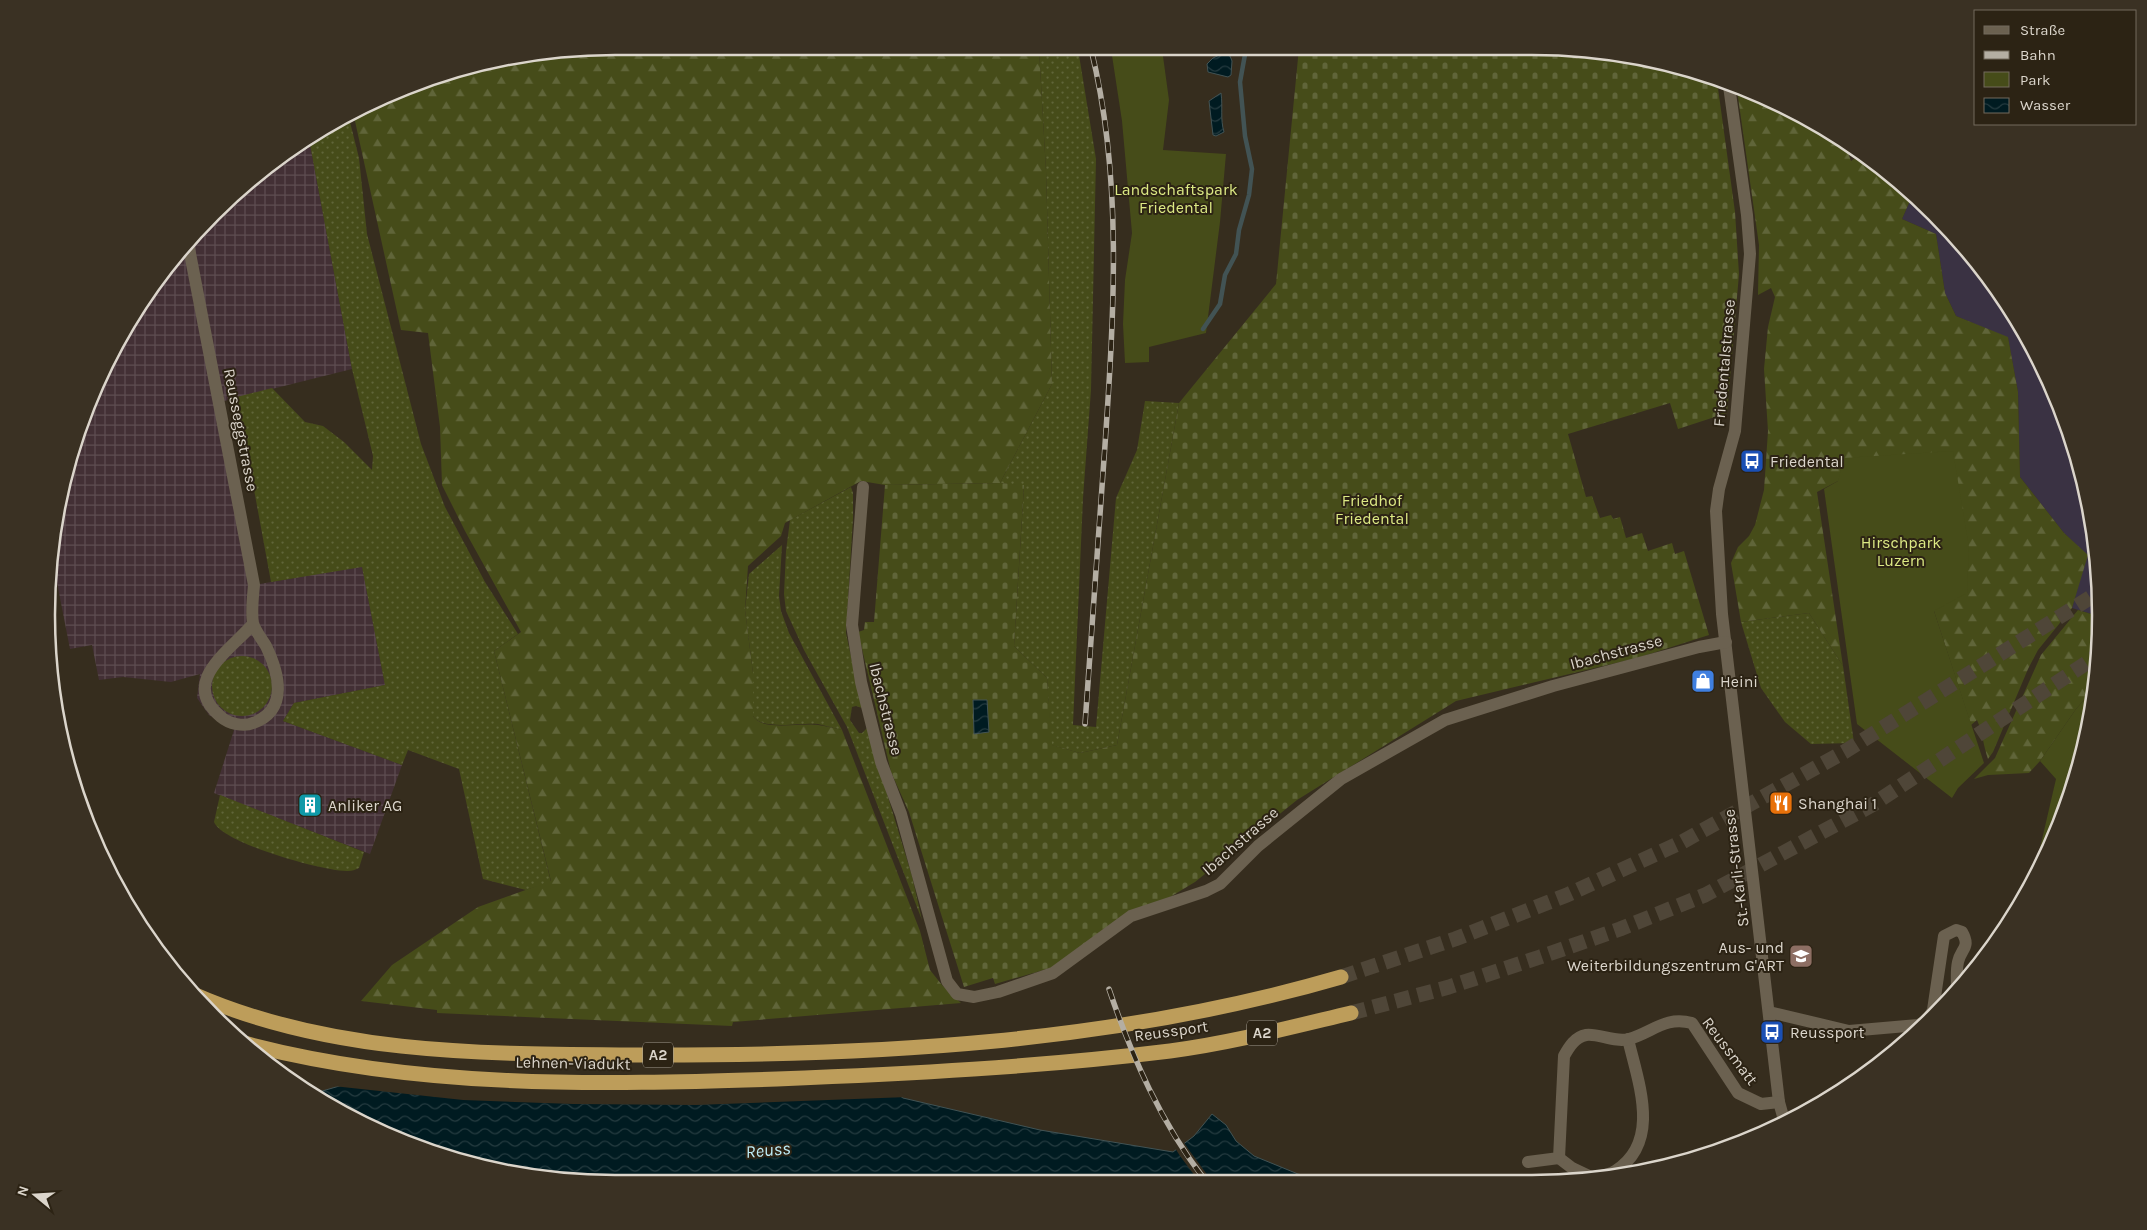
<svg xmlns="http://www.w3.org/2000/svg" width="2147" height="1230" font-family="Karla,sans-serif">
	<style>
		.industrial { fill: url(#industrial-grid) }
		.medical { fill: #3a3243 }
		.grass { fill: url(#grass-dots) }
		.forest { fill: url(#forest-firs) }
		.cemetery { fill: url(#cemetery-stones) }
		.green { fill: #464c19 }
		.water { fill: url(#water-waves); stroke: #425354 }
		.pier { fill: #362d1e }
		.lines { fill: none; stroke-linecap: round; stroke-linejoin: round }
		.stream { stroke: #425354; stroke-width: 4.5 }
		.highway-tunnel { stroke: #4f4638; stroke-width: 15; stroke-dasharray: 15 8; stroke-linecap: butt }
		.minor { stroke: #6b6150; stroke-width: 12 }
		.highway { stroke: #bd9d5a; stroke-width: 15 }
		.rail-casing { stroke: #b4aea3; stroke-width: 5.5 }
		.rail { stroke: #2c2314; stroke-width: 4; stroke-dasharray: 11; stroke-linecap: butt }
		.labels { text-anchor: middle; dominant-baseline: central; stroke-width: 4; stroke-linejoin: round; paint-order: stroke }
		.shield { fill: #2c2314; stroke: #a6a094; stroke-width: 1 }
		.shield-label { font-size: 15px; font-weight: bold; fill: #dbd5cb }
		.park-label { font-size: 16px; fill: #dce984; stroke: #2c2314 }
		.street-label { font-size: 16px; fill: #dbd5cb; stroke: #2c2314 }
		.poi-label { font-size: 16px; fill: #dbd5cb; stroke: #2c2314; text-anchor: start }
		.water-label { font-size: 18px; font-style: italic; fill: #beedf8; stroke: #2c2314 }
		.rim { fill: none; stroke: #dbd5cb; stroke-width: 2.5 }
	</style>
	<defs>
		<pattern id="industrial-grid" width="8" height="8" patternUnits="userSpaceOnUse" patternTransform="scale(1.25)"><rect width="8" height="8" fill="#433035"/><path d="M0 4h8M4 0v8" fill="none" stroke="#5e4d51"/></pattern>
		<pattern id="grass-dots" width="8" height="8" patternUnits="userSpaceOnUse" patternTransform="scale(1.25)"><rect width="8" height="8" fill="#464c19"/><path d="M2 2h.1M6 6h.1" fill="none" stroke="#606539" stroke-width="1.8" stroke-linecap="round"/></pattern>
		<pattern id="forest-firs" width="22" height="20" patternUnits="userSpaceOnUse" patternTransform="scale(1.25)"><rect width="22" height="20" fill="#464c19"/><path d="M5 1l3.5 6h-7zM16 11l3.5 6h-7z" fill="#606539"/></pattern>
		<pattern id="cemetery-stones" width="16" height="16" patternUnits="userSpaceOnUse" patternTransform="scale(1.25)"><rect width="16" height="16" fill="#464c19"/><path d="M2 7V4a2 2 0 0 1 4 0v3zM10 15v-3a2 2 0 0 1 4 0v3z" fill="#606539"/></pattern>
		<pattern id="water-waves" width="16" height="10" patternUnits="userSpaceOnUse" patternTransform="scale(1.25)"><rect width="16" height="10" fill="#001b21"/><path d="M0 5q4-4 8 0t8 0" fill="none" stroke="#253b40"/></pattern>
	</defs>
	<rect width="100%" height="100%" fill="#362d1e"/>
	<!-- industrial -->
	<path class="industrial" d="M309,139L352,369L220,402L254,585L362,566L385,685L294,703L283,721L402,765L370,854L214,793L234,730L209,715L197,698L200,674L171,682L123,677L99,680L92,645L70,649L51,552L66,468L105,364L142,299L213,213L269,164Z"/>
	<!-- medical -->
	<path class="medical" d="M1913,194L1983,269L2042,364L2081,468L2100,578L2098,616L2072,608L2087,555L2064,533L2020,477L2018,392L2008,338L1956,316L1945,293L1936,234L1902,219Z"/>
	<!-- grass -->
	<g class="grass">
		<path d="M1039,49H1078L1096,159L1091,390L1083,498L1073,725L1096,727L1116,498L1137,450L1145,401L1179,403L1117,745L1080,753L1051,745L1047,678L1014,646L1024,486L1000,483L1052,384L1046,171Z"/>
		<path d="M348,114L359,158L367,234L421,444L445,507L485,582L518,634L494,651L551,882L526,890L483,879L459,769L408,750L402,765L283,721L294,703L385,685L362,567L271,582L237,397L272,388L305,422L323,426L344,442L372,470L373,456L352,369L309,139Z"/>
		<path d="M851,487L853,493V518L846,633L862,708L856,706L852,707L850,720L859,733H862L867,728L912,876L922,920L847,727L804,650L786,611L784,594L786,551L790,520Z"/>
		<path d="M782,545L779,596L781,611L789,633L842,730C834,728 826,726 818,724C802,722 762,731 753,716V673L745,610L749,574Z"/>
		<path d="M1809,613L1843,666L1854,743L1811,744L1785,722L1761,688L1741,622Z"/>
		<circle cx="242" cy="686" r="30"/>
		<path d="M220,795L364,852L359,868C355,870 352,871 348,871C325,872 222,843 214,822Z"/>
	</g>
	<!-- forest -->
	<g class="forest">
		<path d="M1039,49L1046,171L1052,384L1000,483L885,485L861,481L785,523L781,536L748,566L745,610L753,673V716C762,732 802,722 818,725C826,726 834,728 842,730L920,931L930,970L942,985L961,1003L733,1022L732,1026L437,1013V1010L361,1001L392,965L478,907L551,881L494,651L521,632L465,531L442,485L440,427L428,333L401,330L353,112L432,76L540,51Z"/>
		<path d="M1737,90L1817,123L1844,142L1851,161L1861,154L1907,188L1913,194L1902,219L1936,234L1945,293L1956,316L2008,337L2018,392L2020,477L2064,533L2088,555L2072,608L2038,650L2028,669L1993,752L1988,759C1983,745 1983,733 1977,720L1971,725L1934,611L1838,481L1817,492L1843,666L1809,613L1741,622L1731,563L1738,547L1749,536L1755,525L1764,490L1768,431L1764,369L1768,327L1775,297L1771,288L1758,295L1759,245Z"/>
		<path d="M2078,610L2098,616L2096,686L2076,709L2040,761L2029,773L1988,775L1974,779L1995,758L2041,655Z"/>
	</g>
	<!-- cemetery -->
	<path class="cemetery" d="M1569,47L1679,66L1717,81L1735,212L1739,274L1727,413L1678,429L1670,403L1568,434L1586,497L1592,496L1600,518L1611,515L1613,519L1620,517L1626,538L1642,533L1648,551L1672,543L1675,554L1684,551L1709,635L1637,658L1456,701L1297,800L1195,882L1054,967L995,984L993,978L964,987L909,812L891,772L858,632L864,630L865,622H874L885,485L1000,483L1024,485L1014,646L1047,678L1052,745L1080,753L1117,745L1179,403L1276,284L1299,48Z"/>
	<!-- green -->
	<g class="green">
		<path d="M1111,49H1162L1169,100L1163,150L1226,154L1220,222L1206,333L1149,347V362L1125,363L1123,324L1125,280L1132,233L1122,121Z"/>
		<path d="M1953,451L1969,548L1967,593L1934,611L1984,763L1958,788L1952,798L1857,724L1824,489L1838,481L1844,458Z"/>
		<path d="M2096,686L2070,798L2047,850L2040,848L2056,779L2040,761L2076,709Z"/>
	</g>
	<!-- water -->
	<g class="water">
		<path d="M1228,51L1232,61L1231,75L1228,77L1208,72L1207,64L1213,58Z"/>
		<path d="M1221,93C1223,107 1220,119 1224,132L1216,136L1213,135L1209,101Z"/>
		<path d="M973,700H987L989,732L974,734Z"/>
		<path d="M456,1052L854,1064L903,1098L1040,1130L1173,1152L1194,1136L1212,1114L1226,1125L1236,1141L1254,1156L1298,1174L1329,1180L578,1183L432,1154L330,1107L312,1094Z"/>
	</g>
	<!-- pier -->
	<g class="pier">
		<path d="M649,1042L855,1061L908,1097L696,1105L573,1104L463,1100L333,1086L456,1049Z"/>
		<path d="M1183,1141L1189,1150L1211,1180H1198L1180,1156L1175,1148Z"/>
	</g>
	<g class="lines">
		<!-- stream -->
		<path class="stream" d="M1203,329L1220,304L1225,275L1236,254L1239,230L1249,195L1252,169L1245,136L1240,82L1246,49"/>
		<!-- highway-tunnel -->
		<g class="highway-tunnel">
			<path d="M1341,977L1455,939L1567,895L1682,842L1844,752L2099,592"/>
			<path d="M1351,1013L1449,987L1540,957L1620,929L1705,895L1872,805L2097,656"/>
		</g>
		<!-- minor -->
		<g class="minor">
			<path d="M1729,86L1747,215L1750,254L1735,431L1719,489L1716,511L1722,614L1779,1102L1784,1120"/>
			<path d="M188,243L254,585C253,597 251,611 253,623C255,631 262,639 266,646C279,673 289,710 253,723C244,727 229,724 221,717C178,682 231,650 253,624"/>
			<path d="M863,487L852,625L861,682L881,762L901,814L947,981L957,994L974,997L998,992L1053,973L1131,916L1206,891L1220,884L1258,846L1341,779L1445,720L1553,686L1699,647L1726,642"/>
			<path d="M1769,1012L1849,1031L1918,1025L1927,1021L1933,1010L1944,936L1956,930L1962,932C1971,948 1961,948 1958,962C1956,971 1957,979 1957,988"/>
			<path d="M1559,1158L1572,1168L1593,1178C1600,1176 1609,1175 1615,1171C1662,1142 1638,1082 1628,1039"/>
			<path d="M1528,1162L1559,1158L1564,1056C1569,1047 1575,1037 1586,1035C1598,1033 1615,1043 1629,1039C1653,1032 1665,1016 1692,1023L1738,1093L1761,1104L1779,1102"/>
		</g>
		<!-- highway -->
		<g class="highway">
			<path d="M191,993C330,1055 484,1054 634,1055C871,1056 1111,1044 1341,977"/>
			<path d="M240,1042C413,1089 598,1085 777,1079C907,1074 1040,1067 1170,1051C1231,1043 1292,1027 1351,1013"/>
		</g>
		<!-- rail casing -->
		<g class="rail-casing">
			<g id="rail">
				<path d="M1085,724C1092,631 1098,538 1105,445C1114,313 1123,178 1091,49"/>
				<path d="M1109,989C1132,1057 1161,1123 1205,1180"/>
			</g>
		</g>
		<!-- rail -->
		<use href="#rail" class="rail"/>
	</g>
	<!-- icons -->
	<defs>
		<g id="bus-square" transform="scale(1.25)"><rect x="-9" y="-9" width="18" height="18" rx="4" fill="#1a4fb4" stroke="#2c2314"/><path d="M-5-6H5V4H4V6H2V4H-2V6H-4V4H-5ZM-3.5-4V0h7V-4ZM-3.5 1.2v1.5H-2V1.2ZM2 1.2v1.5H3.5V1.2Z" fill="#fff"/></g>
		<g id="shop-square" transform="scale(1.25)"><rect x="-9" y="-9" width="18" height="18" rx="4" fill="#3f7fe0" stroke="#2c2314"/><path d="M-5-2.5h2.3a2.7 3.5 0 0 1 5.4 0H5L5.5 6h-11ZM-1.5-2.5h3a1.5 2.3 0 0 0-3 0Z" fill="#fff"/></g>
		<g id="restaurant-square" transform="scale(1.25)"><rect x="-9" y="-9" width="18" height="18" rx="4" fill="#e8710a" stroke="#2c2314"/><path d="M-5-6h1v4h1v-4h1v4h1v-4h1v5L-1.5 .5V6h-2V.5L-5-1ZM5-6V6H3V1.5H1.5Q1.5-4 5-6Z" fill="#fff"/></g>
		<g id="building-square" transform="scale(1.25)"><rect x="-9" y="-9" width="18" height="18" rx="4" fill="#0f9aa8" stroke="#2c2314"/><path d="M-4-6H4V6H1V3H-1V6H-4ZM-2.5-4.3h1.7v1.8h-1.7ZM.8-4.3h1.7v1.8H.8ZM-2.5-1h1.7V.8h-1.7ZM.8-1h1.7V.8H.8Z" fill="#fff"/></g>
		<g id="school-square" transform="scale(1.25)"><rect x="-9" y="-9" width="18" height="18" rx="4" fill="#8d6e63" stroke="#2c2314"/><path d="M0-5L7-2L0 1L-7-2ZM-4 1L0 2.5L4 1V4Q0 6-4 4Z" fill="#fff"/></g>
	</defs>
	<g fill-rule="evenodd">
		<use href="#bus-square" x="1752" y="461"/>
		<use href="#shop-square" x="1703" y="681"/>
		<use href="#restaurant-square" x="1781" y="803"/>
		<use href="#building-square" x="310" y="805"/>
		<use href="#school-square" x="1801" y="956"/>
		<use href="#bus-square" x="1772" y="1032"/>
	</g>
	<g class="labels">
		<!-- shield labels -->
		<g class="shield">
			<rect x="1247" y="1020.5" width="30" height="25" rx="4"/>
			<rect x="643" y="1042.5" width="30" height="25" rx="4"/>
		</g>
		<g class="shield-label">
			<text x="1262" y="1033">A2</text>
			<text x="658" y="1055">A2</text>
		</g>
		<!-- park labels -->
		<g class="park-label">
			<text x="1176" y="189">Landschaftspark<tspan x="1176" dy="18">Friedental</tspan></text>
			<text x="1372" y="500">Friedhof<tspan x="1372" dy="18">Friedental</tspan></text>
			<text x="1901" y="542">Hirschpark<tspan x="1901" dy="18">Luzern</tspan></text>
		</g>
		<!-- street labels -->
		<g class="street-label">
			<text transform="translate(1724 363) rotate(-85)">Friedentalstrasse</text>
			<text transform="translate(241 430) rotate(79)">Reusseggstrasse</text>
			<text transform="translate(1616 652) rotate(-15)">Ibachstrasse</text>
			<text transform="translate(886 709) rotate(76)">Ibachstrasse</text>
			<text transform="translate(1240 841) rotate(-41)">Ibachstrasse</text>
			<text transform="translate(1736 868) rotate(-97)">St.-Karli-Strasse</text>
			<text transform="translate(1171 1031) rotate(-8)">Reussport</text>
			<text transform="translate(1730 1051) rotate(53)">Reussmatt</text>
			<text transform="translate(573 1063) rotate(1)">Lehnen-Viadukt</text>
		</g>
		<!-- poi labels -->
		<g class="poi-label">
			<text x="1770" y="461">Friedental</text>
			<text x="1720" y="681">Heini</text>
			<text x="1798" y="803">Shanghai 1</text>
			<text x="328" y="805">Anliker AG</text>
			<text x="1784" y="947" text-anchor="end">Aus- und<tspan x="1784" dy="18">Weiterbildungszentrum G'ART</tspan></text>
			<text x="1790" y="1032">Reussport</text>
		</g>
		<!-- water labels -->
		<g class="water-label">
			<text transform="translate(768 1150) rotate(-5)">Reuss</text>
		</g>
	</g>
	<!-- crop -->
	<path d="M0 0H2147V1230H0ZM615 55H1532A560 560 0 0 1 2092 615V615A560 560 0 0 1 1532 1175H615A560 560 0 0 1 55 615V615A560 560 0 0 1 615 55Z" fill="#3a3123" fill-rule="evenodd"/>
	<path class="rim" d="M615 55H1532A560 560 0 0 1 2092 615V615A560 560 0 0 1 1532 1175H615A560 560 0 0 1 55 615V615A560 560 0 0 1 615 55Z"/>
	<!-- legend -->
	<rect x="1974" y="10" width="162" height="115" fill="#2c2314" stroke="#726a5d"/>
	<rect x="1984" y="26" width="25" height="8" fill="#6b6150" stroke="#726a5d"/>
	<text x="2020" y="35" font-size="15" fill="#dbd5cb">Straße</text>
	<rect x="1984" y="51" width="25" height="8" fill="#b4aea3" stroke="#726a5d"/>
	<text x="2020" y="60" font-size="15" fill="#dbd5cb">Bahn</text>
	<rect x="1984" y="72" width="25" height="15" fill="#464c19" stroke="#726a5d"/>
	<text x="2020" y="85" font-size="15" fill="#dbd5cb">Park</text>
	<rect x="1984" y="98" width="25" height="15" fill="url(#water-waves)" stroke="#726a5d"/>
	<text x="2020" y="110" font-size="15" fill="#dbd5cb">Wasser</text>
	<!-- north arrow -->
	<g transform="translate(35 1195) rotate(288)" stroke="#2c2314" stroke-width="4" paint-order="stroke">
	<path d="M0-4L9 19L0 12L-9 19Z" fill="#dbd5cb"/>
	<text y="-8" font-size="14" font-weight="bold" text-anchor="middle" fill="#dbd5cb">N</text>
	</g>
</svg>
